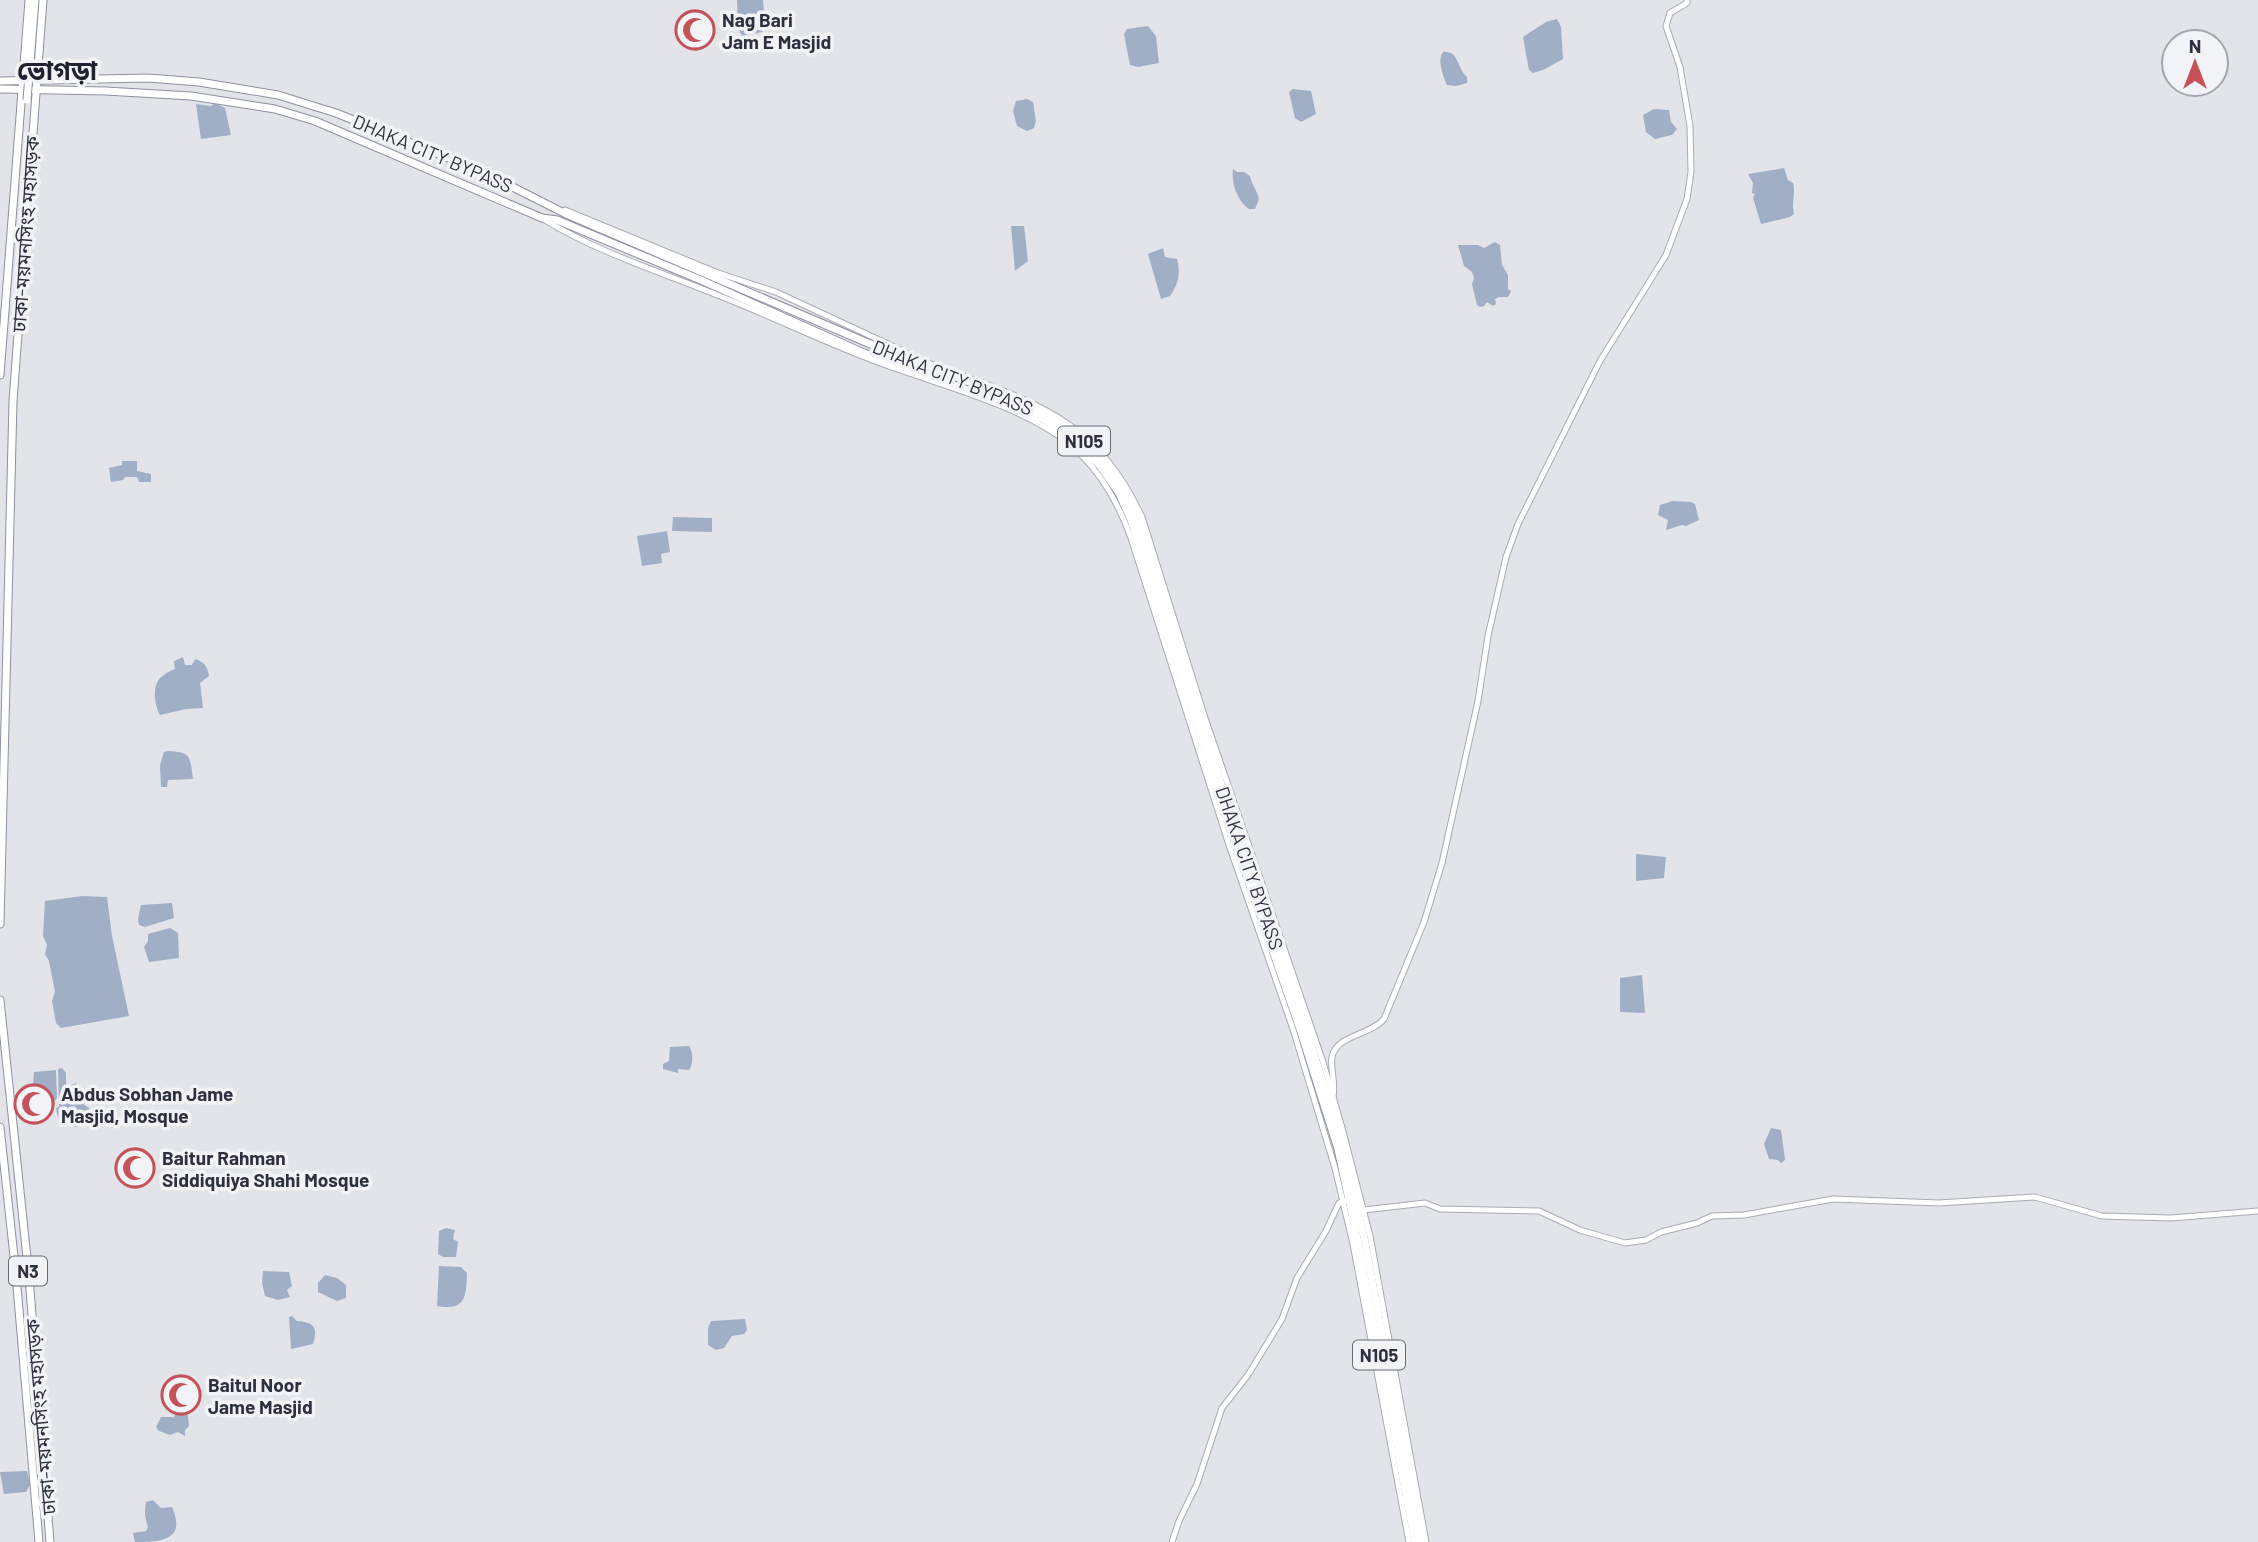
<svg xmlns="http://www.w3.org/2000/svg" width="2258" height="1542" font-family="Barlow,'Noto Sans Bengali',sans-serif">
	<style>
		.water { fill: #a0afc6 }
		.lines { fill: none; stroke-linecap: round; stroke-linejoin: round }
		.secondary-casing { stroke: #a8abb3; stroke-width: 7 }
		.highway-casing { stroke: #8b919f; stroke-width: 9 }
		.secondary { stroke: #fff; stroke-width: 5 }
		.highway { stroke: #fff; stroke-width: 7 }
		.highway-bridge-casing { stroke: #8b919f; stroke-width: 9; stroke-linecap: butt }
		.highway-bridge { stroke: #fff; stroke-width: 7 }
		.labels { text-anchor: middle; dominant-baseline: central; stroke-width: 7; stroke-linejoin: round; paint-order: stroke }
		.shield { fill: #f2f3f7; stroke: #676b77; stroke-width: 2 }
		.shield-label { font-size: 18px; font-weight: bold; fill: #2c3140 }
		.poi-label { font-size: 19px; font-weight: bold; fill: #2c3140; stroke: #f2f3f7; text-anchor: start }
		.street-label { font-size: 19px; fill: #2c3140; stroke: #f2f3f7 }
		.district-label { font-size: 26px; font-weight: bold; fill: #1e2231; stroke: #f2f3f7 }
	</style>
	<rect width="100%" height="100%" fill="#e2e4e9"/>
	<!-- water -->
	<g class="water">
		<path d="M737,0H763L765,25L762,32L742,36L738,28Z"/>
		<path d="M1557,19L1561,27L1563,59L1543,70L1533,73L1529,70L1523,37L1546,22Z"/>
		<path d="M1148,26L1156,36L1159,63L1138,67L1130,65L1124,34L1127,29Z"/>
		<path d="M1443,52C1459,50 1457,69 1467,77V83L1456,86L1447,85C1443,76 1437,60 1443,52Z"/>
		<path d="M1293,89L1311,91L1316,114L1301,122L1295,118L1289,92Z"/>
		<path d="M1027,99L1033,102L1036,121L1034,128L1027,131L1017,126L1013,111L1016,101Z"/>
		<path d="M215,103L225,108L231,135L201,139L196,104L211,106Z"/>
		<path d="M1654,109L1669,110L1671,122L1677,129L1672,135L1655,139L1646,132L1643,115Z"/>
		<path d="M1784,168L1788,180L1793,183C1796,194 1791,202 1794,214L1790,217L1761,224L1753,198L1755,194L1752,193L1753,183L1748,174Z"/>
		<path d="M1233,169L1237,172H1244L1250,176C1252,185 1257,190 1259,199L1255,209H1249C1237,201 1231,182 1233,169Z"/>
		<path d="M1011,226H1024L1028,261L1015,271Z"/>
		<path d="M1495,242L1500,245L1502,265L1508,275V289L1511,291L1508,297H1499L1495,299L1496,304L1493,306L1487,302L1484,306L1480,307L1477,305L1472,284L1474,278L1472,272L1464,266L1458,245H1478L1484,248Z"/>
		<path d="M1163,248L1165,257L1177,259C1181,273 1178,285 1170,296L1161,299L1148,254Z"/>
		<path d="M122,461H137V471L151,474V482H139L137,477H125L123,480L111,482L109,468L122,465Z"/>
		<path d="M1673,501L1691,502L1695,504L1699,520L1686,526L1682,525L1666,530L1668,520L1658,515L1660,505Z"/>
		<path d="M673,517L712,518V532L672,531Z"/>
		<path d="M667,531L670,552L661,554L662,563L642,566L637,536Z"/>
		<path d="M183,657L185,665H192L195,659C204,661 208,668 209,676L200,683L203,708L186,709L160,715C154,704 151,682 164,675C167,672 171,671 175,669L174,661Z"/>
		<path d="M168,751C192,752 190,757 193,779L168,780L167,787H161L160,765L164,752Z"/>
		<path d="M1636,854L1666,857L1664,878L1636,881Z"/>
		<path d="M82,896L107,897L112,936L129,1016L61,1028L56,1023L52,1001L55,992L49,961L45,954L47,945L43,936L45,901Z"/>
		<path d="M172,903L174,918L145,927L139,925L138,919L141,905Z"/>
		<path d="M170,928L178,933L179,958L149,962L144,947L148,941V934Z"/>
		<path d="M1642,975L1645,1013L1620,1012V978Z"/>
		<path d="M689,1046C694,1053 693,1065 689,1070L678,1069V1073L663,1069V1064L669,1061L670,1047Z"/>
		<path d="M62,1068L66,1073V1087L76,1083L83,1104L89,1108L90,1122L78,1124L77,1127C64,1124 58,1123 56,1108L59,1107L58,1069Z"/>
		<path d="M56,1070L57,1098L51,1106L36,1108L33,1086L34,1072Z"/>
		<path d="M1771,1128L1781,1130L1785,1160L1781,1163L1778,1160L1769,1159L1764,1144Z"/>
		<path d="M446,1228L455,1230L453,1239L458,1242L456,1257H443L438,1254L439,1231Z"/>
		<path d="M439,1266L461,1267L467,1273C466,1297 466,1311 437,1306Z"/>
		<path d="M263,1271L289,1272L292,1286L287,1290L290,1297L278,1300L265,1296L262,1283Z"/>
		<path d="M325,1275L337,1278L346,1285V1298L337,1301L318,1292V1283Z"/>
		<path d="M292,1316L297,1321C313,1322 319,1327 313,1344L291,1349L289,1317Z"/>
		<path d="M745,1319L747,1330L744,1334L732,1336L724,1348L716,1350L708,1345V1328L711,1321Z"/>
		<path d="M178,1405L187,1407L189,1426L185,1430V1436L178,1432L170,1435L159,1431L156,1427L161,1417H174Z"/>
		<path d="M27,1471L30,1485L26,1492L4,1494L0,1472Z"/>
		<path d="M153,1500L161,1508L172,1507C187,1541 160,1542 135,1542L133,1533L146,1531L148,1527C145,1517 144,1513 146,1502Z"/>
	</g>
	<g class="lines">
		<!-- secondary casing -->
		<g class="secondary-casing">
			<g id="secondary">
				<path d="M565,210L718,273L776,292L933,365"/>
				<path d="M545,220C599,253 661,272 720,296C776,318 830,345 886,365C941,385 1022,406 1067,442C1098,467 1118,501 1131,538L1229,845L1293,1029L1335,1168L1353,1244L1409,1542"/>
				<path d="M958,374C1048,406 1099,427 1142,517L1205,718L1323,1062L1342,1128L1370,1236L1426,1542"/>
				<path d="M1333,1096C1336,1083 1330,1070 1332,1057C1336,1035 1371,1035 1384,1019L1424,922L1442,863L1478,701L1488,636L1506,557L1518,524L1600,361L1666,255L1687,199L1691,172L1690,126L1680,67L1666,26L1670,13L1687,3V0"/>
				<path d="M1364,1210L1425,1203L1440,1209L1539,1211L1580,1230L1625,1243L1646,1240L1661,1232L1697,1223L1712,1216L1744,1215L1833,1199L1939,1203L2035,1197L2102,1216L2171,1218L2258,1211"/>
				<path d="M1172,1542L1179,1521L1197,1484L1222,1408L1248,1375L1282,1319L1297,1278L1326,1231L1339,1203L1344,1201"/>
			</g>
		</g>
		<!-- highway casing -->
		<g class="highway-casing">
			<g id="highway">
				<path d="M29,75L35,0"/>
				<path d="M0,81L148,78L199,82L278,95L336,113L481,171L566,214L868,343L995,392L1046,414L1074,433L1105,464L1123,490L1137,518L1225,796L1305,1025L1343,1147L1364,1237L1421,1542"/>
				<path d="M0,89L106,91L191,96L275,109L315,121L542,218L557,220L703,281L864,353L993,399L1043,419L1070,437L1100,466L1119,493L1131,520L1226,817L1299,1026L1338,1149L1358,1242L1415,1542"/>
				<path d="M0,375L29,0"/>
				<path d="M0,924L13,401L43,0"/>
				<path d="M0,1000L29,1277L50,1542"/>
				<path d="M0,1127L16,1275L39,1542"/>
			</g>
		</g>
		<!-- secondary -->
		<use href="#secondary" class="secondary"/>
		<!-- highway -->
		<use href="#highway" class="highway"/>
		<!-- highway-bridge casing -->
		<g class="highway-bridge-casing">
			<path id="highway-bridge" d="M27,100L29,75"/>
		</g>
		<!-- highway-bridge -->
		<use href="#highway-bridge" class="highway-bridge"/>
	</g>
	<!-- icons -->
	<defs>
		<g id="mosque-ring" transform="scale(2.0125)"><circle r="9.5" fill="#f2f3f7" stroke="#c45258" stroke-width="1.5"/><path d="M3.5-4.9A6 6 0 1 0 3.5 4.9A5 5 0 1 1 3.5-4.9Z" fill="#c45258"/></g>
	</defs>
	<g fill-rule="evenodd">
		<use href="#mosque-ring" x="695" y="30"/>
		<use href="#mosque-ring" x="34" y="1104"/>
		<use href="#mosque-ring" x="135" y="1168"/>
		<use href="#mosque-ring" x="181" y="1395"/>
	</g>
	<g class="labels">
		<!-- shield labels -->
		<g class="shield">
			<rect x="1058" y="426.5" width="52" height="29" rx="5"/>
			<rect x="9" y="1256.5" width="38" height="29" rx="5"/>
			<rect x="1353" y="1340.5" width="52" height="29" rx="5"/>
		</g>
		<g class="shield-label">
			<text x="1084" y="441">N105</text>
			<text x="28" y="1271">N3</text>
			<text x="1379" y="1355">N105</text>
		</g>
		<!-- poi labels -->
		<g class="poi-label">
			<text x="722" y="19">Nag Bari<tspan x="722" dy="22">Jam E Masjid</tspan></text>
			<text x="61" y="1093">Abdus Sobhan Jame<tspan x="61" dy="22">Masjid, Mosque</tspan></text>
			<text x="162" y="1157">Baitur Rahman<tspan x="162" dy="22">Siddiquiya Shahi Mosque</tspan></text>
			<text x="208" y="1384">Baitul Noor<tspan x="208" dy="22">Jame Masjid</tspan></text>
		</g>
		<!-- street labels -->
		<g class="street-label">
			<text transform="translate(433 153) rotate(23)">DHAKA CITY BYPASS</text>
			<text transform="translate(25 234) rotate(-86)">ঢাকা-ময়মনসিংহ মহাসড়ক</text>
			<text transform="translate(953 377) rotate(22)">DHAKA CITY BYPASS</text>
			<text transform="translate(1250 868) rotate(71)">DHAKA CITY BYPASS</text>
			<text transform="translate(40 1417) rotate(-95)">ঢাকা-ময়মনসিংহ মহাসড়ক</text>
		</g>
		<!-- district labels -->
		<g class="district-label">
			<text x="57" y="69">ভোগড়া</text>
		</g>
	</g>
	<!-- north arrow -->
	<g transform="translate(2195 63)"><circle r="33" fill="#f2f3f7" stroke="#a3a5ae" stroke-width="2"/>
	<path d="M0-5L12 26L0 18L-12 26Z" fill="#c45258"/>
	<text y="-10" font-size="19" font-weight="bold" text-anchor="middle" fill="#2c3140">N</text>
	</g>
</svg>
